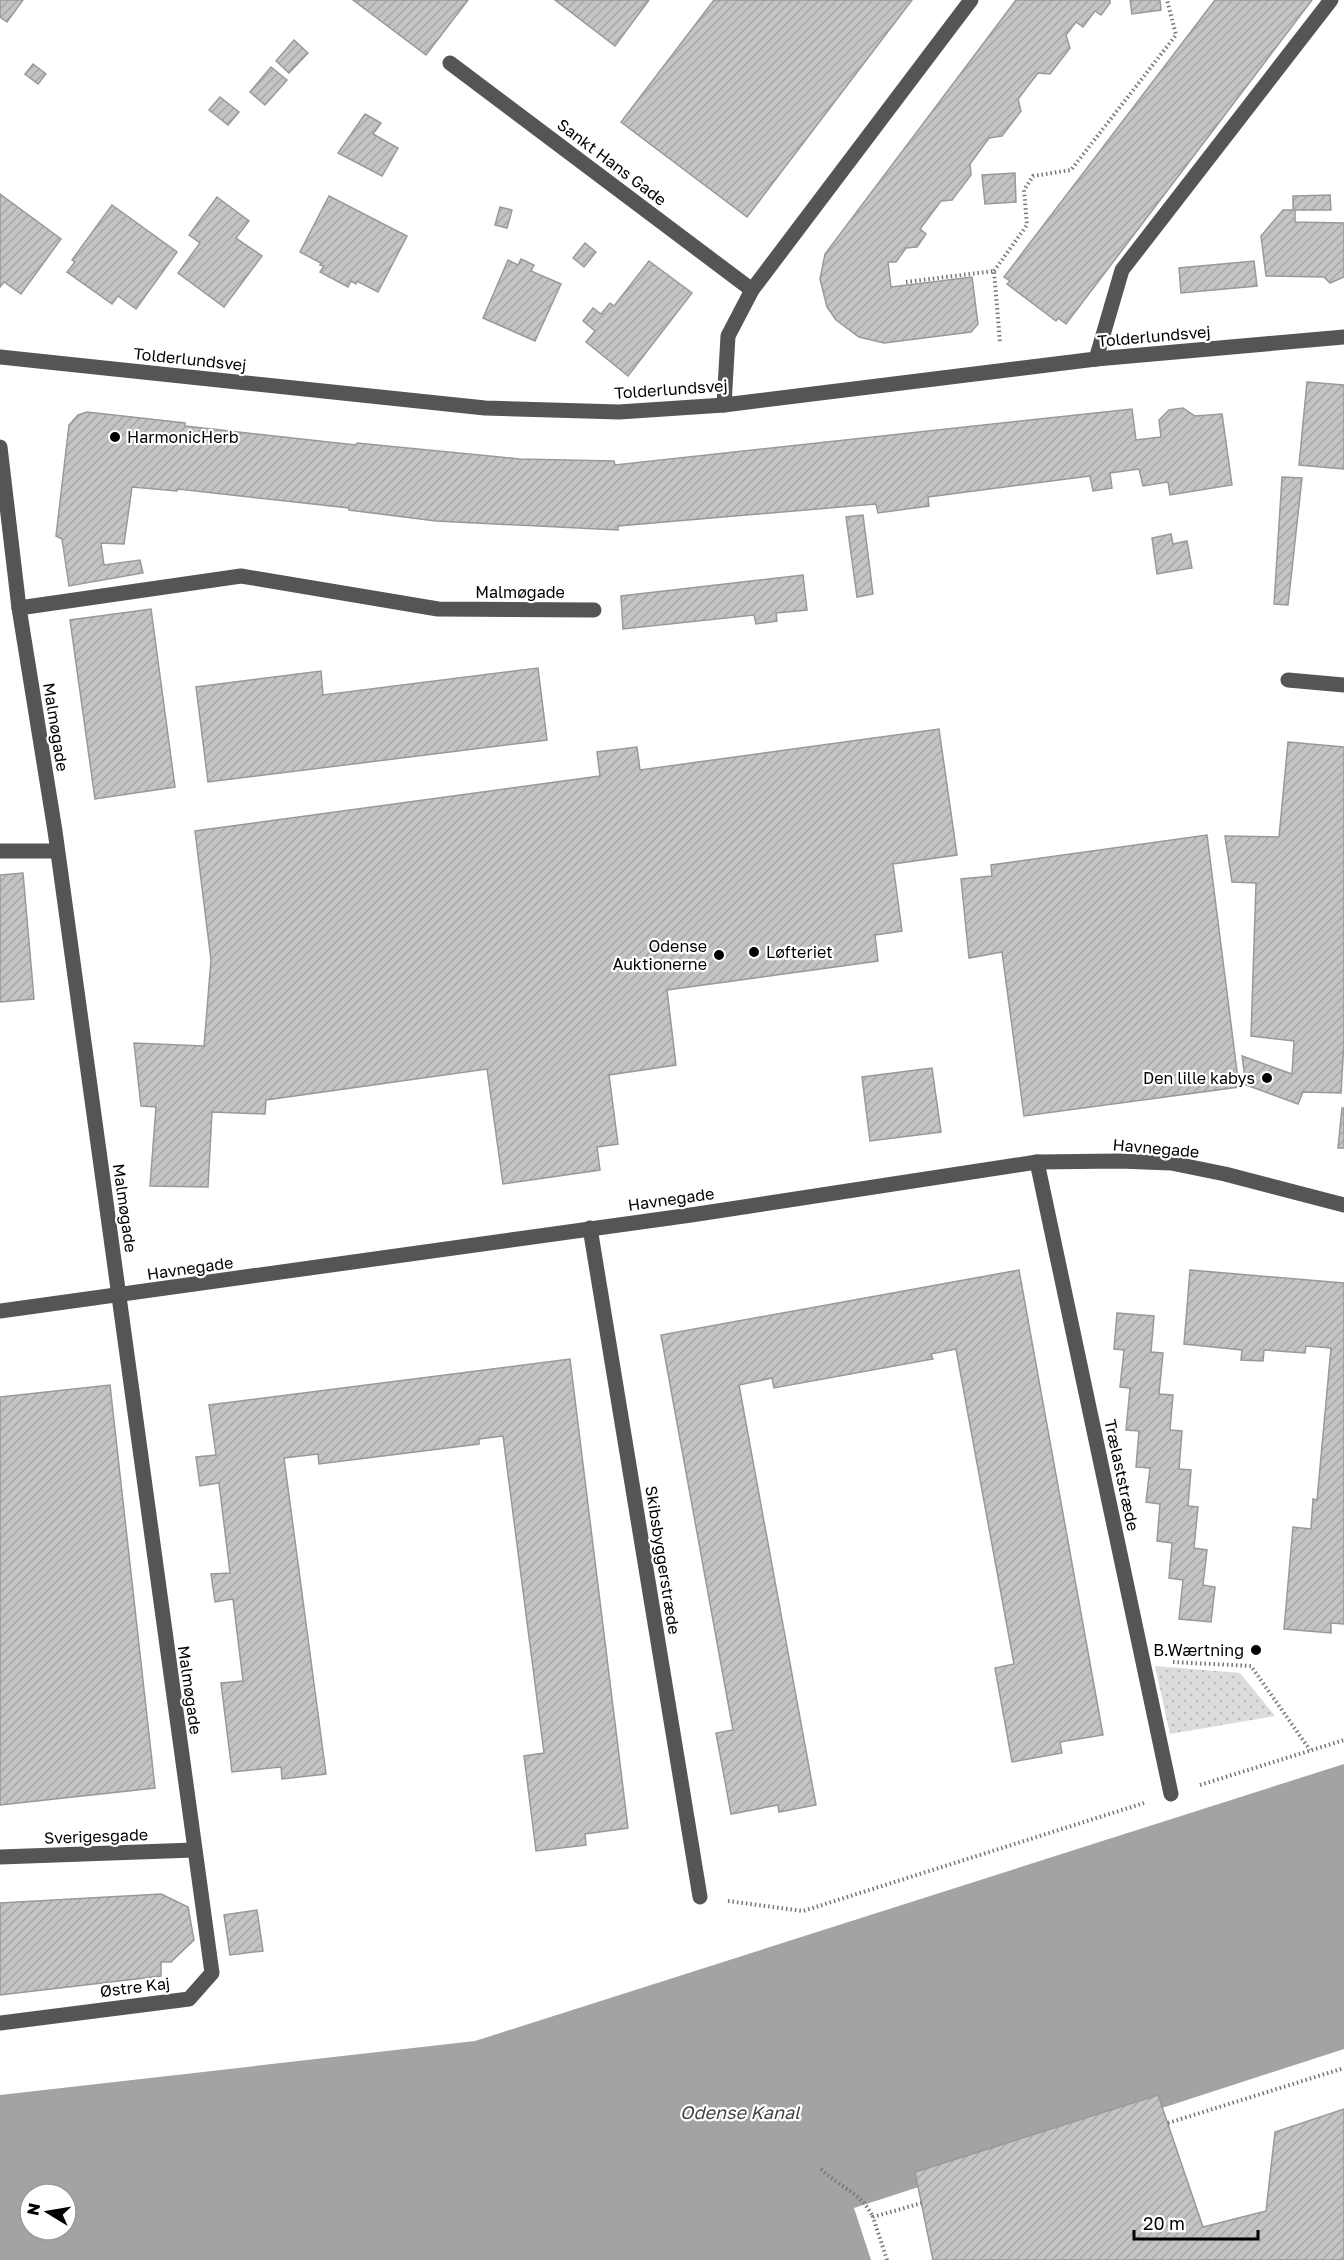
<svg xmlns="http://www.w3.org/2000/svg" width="1344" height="2260" font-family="'Golos Text',sans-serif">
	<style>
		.green { fill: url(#green-dots) }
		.water { fill: #a3a3a3; fill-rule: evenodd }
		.building { fill: url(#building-hatch); stroke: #999; stroke-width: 1.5 }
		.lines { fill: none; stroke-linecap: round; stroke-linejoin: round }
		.path { stroke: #777; stroke-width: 4; stroke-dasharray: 1.5 3; stroke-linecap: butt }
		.minor { stroke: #555; stroke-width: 15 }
		.poi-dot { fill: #000; stroke: #fff; stroke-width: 2 }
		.labels { text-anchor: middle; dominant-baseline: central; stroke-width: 4.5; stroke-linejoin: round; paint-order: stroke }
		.street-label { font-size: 16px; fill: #000; stroke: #fff }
		.poi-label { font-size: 16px; fill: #000; stroke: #fff; text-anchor: end }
		.water-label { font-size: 18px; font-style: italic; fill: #444; stroke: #fff }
	</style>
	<defs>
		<pattern id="green-dots" width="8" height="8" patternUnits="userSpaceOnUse" patternTransform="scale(1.5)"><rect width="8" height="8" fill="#dcdcdc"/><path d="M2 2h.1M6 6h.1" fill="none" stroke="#bbb" stroke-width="1.8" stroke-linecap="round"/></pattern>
		<pattern id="building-hatch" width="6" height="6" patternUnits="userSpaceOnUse" patternTransform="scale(1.5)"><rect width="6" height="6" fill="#c4c4c4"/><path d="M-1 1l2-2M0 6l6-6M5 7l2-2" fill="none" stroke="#a7a7a7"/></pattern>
	</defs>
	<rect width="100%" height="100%" fill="#fff"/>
	<!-- green -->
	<path class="green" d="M1155,1666L1240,1673L1275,1716L1170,1734Z"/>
	<!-- water -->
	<path class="water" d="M1344,1764V2049L854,2208L871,2260H0V2095L475,2041ZM30,2194H66V2230H30Z"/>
	<!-- building -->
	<g class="building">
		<path d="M0,0H23L7,22L0,17Z"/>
		<path d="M353,0H468L426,55Z"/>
		<path d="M555,0H649L615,46Z"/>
		<path d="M714,0H912L747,217L621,122Z"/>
		<path d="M1016,0H1110V3L1101,15L1095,11L1083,27L1076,22L1066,35L1070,48L1050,74L1038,73L1018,99L1021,111L1002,136L989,138L970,164L971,175L952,200L941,201L920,229L926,234L917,247L906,248L896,262H888L891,287L972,277L978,324L971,332L884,343L859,337L836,320L827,307L820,279L825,254Z"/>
		<path d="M1130,0H1160L1161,10L1132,14Z"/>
		<path d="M1215,0H1312L1066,324L1058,318L1056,321L1007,284L1010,281L1004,277Z"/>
		<path d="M294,40L308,53L289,73L276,61Z"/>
		<path d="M33,64L46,74L38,84L25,74Z"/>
		<path d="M271,67L287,80L265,105L250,92Z"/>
		<path d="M220,97L239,112L228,125L209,110Z"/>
		<path d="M365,114L381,123L373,134L398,148L382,176L338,153Z"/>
		<path d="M1015,173L1016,202L985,204L982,175Z"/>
		<path d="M0,194L61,239L21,294L4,282L0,287Z"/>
		<path d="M1330,195L1331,210H1295V222L1344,223V277L1330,283L1324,277L1266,276L1261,236L1283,210H1293V196Z"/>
		<path d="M329,196L407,236L378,292L357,281L356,284L351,281L348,287L320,272L324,266L320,265L321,263L300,252Z"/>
		<path d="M217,197L249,221L236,238L262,256L224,307L178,273L200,243L189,235Z"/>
		<path d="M112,205L177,252L136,309L118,296L112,304L67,272L75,262L72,260Z"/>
		<path d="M500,207L512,210L507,228L495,225Z"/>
		<path d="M585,243L596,252L584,267L573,258Z"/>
		<path d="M521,259L534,265L531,271L561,284L535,341L483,318L508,260L518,265Z"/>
		<path d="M649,261L692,293L628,376L586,342L595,331L583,321L593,308L601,314L610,303L614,306Z"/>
		<path d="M1254,261L1257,286L1181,293L1179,268Z"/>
		<path d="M1307,382L1344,385V469L1299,465Z"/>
		<path d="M1183,408L1195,416L1222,414L1232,485L1170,495L1168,482L1143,486L1139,469L1110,473L1112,488L1093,491L1090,476L928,497L929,506L878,513L876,504L618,526V530L436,521L349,510V508L178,489L177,491L132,487L124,544L101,543L104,565L140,560L143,573L69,586L62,539L56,536L69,425L78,415L87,412L185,423V426L356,445L357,443L520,459L614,461L615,465L1132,409L1136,440L1161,437L1159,420L1169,410Z"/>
		<path d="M1282,477L1302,478L1288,605L1274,604Z"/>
		<path d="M863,515L873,594L857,597L846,517Z"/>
		<path d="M1171,534L1173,544L1187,541L1192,568L1157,574L1152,538Z"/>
		<path d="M803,575L807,610L776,613L777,621L756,624L754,615L623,629L621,596Z"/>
		<path d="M151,609L175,787L95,799L70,620Z"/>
		<path d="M538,668L547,740L208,782L196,687L321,671L323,695Z"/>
		<path d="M939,729L957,855L893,864L902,931L875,935L878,961L667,990L676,1065L609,1075L618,1144L597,1147L600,1170L503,1184L487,1069L266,1100L265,1114L212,1112L208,1187L150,1186L156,1107L141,1106L134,1043L204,1046L211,960L195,831L600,776L597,752L637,747L640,770Z"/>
		<path d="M1288,742L1344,747V1042L1341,1093L1303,1092L1298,1104L1246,1085L1242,1056L1292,1074L1294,1041L1251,1036L1256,883L1232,882L1225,836L1279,837Z"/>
		<path d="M1207,835L1239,1087L1024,1116L1002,952L969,958L961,879L992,876L991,865Z"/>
		<path d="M23,873L34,999L0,1002V875Z"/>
		<path d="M932,1068L941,1132L870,1141L862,1077Z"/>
		<path d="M1342,1108H1344V1148H1338Z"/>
		<path d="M1019,1270L1103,1735L1060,1742L1062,1753L1012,1762L995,1668L1014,1664L956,1349L931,1354L933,1359L774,1388L772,1378L739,1385L816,1805L779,1812L778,1805L731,1814L716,1733L733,1730L661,1335Z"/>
		<path d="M1190,1270L1344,1283V1624L1331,1623V1633L1284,1629L1293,1527L1311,1529L1313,1499L1317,1500L1331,1348L1306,1346L1305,1353L1264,1350L1263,1361L1241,1360L1242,1350L1184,1344Z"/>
		<path d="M1117,1313L1154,1316L1151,1352L1163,1353L1159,1394L1173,1395L1170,1430L1182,1431L1179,1469L1191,1470L1188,1506L1198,1507L1194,1548L1207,1550L1203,1585L1215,1587L1211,1622L1179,1619L1183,1580L1169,1578L1172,1543L1157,1541L1160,1504L1146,1502L1150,1468L1136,1467L1139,1431L1126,1430L1130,1388L1120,1387L1124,1350L1114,1349Z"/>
		<path d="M570,1359L628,1828L585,1834L586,1845L536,1851L524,1756L544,1753L503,1436L479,1439V1444L319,1464L318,1454L284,1458L326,1774L282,1779L281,1767L232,1772L221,1683L243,1681L233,1599L215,1602L211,1574L230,1573L219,1483L200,1486L196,1457L216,1455L209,1405Z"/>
		<path d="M110,1385L155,1788L0,1805V1397Z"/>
		<path d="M161,1894L188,1907L194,1940L171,1962H161V1976L0,1995V1903Z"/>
		<path d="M257,1910L263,1951L230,1955L224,1915Z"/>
		<path d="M1158,2095L1203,2227L1266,2211L1275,2132L1344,2109V2260H933L915,2172Z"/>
	</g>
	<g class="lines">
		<!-- path -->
		<g class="path">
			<path d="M994,271L1027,225L1024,190L1033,176L1071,170L1176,35L1167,0"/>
			<path d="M906,282L994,271L1000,343"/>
			<path d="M1173,1662L1251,1666L1310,1750"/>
			<path d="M1200,1785L1344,1740"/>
			<path d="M728,1901L803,1911L1144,1803"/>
			<path d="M1168,2123L1344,2068"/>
			<path d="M821,2169C841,2189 860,2191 873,2217"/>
			<path d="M887,2260L873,2217L922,2203"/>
		</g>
		<!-- minor -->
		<g class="minor">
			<path d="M450,63L752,290"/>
			<path d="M0,357L485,408L619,412L724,405L1096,359L1344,337"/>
			<path d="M1096,359L1122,270L1331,0"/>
			<path d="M724,405L728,336L752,290L971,0"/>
			<path d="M0,447L19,608L55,831L212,1973L189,1999L0,2023"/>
			<path d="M19,608L241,576L438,609L594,610"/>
			<path d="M1288,680L1344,685"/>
			<path d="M0,851H57"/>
			<path d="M1037,1162L1171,1794"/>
			<path d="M590,1228L700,1897"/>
			<path d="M0,1311L691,1215L1037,1162L1119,1161L1171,1163L1225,1174L1344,1205"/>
			<path d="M0,1857L194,1850"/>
		</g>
	</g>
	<!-- markers -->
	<g class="poi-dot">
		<circle cx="115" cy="437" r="6"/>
		<circle cx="754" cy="952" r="6"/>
		<circle cx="719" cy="955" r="6"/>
		<circle cx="1267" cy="1078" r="6"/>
		<circle cx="1256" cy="1650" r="6"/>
	</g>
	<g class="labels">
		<!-- street labels -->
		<g class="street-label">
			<text transform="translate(612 162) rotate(37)">Sankt Hans Gade</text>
			<text transform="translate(1154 336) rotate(-5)">Tolderlundsvej</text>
			<text transform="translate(190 359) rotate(6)">Tolderlundsvej</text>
			<text transform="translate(671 389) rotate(-4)">Tolderlundsvej</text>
			<text x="520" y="592">Malmøgade</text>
			<text transform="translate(56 727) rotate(81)">Malmøgade</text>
			<text transform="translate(1156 1148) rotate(5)">Havnegade</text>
			<text transform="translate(671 1199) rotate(-8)">Havnegade</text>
			<text transform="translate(125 1208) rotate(82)">Malmøgade</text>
			<text transform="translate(190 1268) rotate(-8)">Havnegade</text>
			<text transform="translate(1122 1475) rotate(78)">Trælaststræde</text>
			<text transform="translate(663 1560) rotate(81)">Skibsbyggerstræde</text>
			<text transform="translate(190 1690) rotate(82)">Malmøgade</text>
			<text transform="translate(96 1836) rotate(-2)">Sverigesgade</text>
			<text transform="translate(135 1987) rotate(-7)">Østre Kaj</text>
		</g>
		<!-- poi labels -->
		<g class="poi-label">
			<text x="127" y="437" text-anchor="start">HarmonicHerb</text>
			<text x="707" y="946">Odense<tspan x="707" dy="18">Auktionerne</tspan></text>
			<text x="766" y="952" text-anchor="start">Løfteriet</text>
			<text x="1255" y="1078">Den lille kabys</text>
			<text x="1244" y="1650">B.Wærtning</text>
		</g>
		<!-- water labels -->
		<g class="water-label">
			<text x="740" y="2112">Odense Kanal</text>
		</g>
	</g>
	<!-- north arrow -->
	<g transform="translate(48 2212) rotate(281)"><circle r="28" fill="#ffffff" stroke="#999999" stroke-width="1.5"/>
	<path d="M0-4.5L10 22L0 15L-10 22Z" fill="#000000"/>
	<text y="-9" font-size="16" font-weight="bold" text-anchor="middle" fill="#000000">N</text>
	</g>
	<!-- scale -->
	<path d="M1134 2230v9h124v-9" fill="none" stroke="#000000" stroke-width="3"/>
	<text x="1143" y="2230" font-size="18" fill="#000000" stroke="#ffffff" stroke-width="4.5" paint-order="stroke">20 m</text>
</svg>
